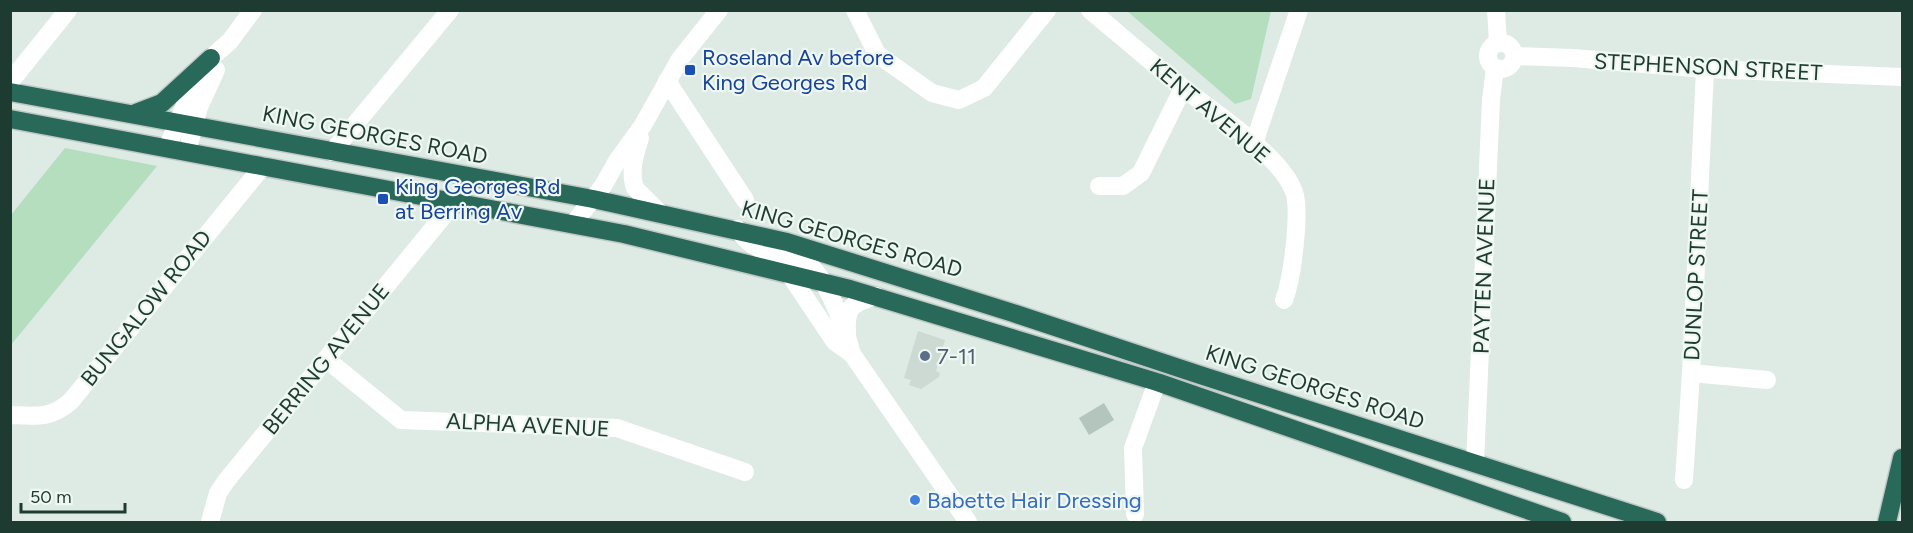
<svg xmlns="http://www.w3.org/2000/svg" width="1913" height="533" font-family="Figtree,sans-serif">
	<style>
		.built { fill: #ccdad3 }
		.green { fill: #b4debe }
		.building { fill: #b3c5bd }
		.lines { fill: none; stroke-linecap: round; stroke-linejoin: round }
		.highway-casing { stroke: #c0c8c6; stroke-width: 21 }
		.minor { stroke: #fff; stroke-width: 18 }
		.highway { stroke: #286959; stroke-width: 18 }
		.transit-dot { fill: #1a4fb4; stroke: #eef7f2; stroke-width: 2 }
		.service-dot { fill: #5c6f8a; stroke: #eef7f2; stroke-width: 2 }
		.shop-dot { fill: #3f7fe0; stroke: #eef7f2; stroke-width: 2 }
		.labels { text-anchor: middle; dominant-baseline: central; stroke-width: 4.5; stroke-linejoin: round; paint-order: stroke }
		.transit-label { font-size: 22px; fill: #164399; stroke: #eef7f2; text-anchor: start }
		.street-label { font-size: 22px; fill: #1e3b32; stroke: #eef7f2 }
		.service-label { font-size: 22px; fill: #4e5e75; stroke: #eef7f2; text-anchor: start }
		.shop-label { font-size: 22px; fill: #366cbe; stroke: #eef7f2; text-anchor: start }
	</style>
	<rect width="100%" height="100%" fill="#ddebe4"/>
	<!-- built -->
	<path class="built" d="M918,331L945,340L936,371L940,373L939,377L921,389L909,385L911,380L904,378Z"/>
	<!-- green -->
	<g class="green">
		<path d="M1127,11H1271L1251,99L1235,104Z"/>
		<path d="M65,148L157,166L11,345V215Z"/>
	</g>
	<!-- building -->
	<path class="building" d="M1104,403L1114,420L1089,435L1079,418Z"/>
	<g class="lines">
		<!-- highway casing -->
		<g class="highway-casing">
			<g id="highway">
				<path d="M10,92L593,199L787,242L1013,313L1197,374L1657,522"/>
				<path d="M136,113L162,103L211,58"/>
				<path d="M10,119L624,234L850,289L1157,382L1562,522"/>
				<path d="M1887,522L1902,458"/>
			</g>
		</g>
		<!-- minor -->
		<g class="minor">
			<path d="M855,10L877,54L932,93L959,100L984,88L1047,10"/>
			<path d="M1090,10C1121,36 1151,62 1182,87C1212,111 1282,156 1294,192C1301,211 1292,280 1284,300"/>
			<path d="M1496,10L1498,42"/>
			<circle cx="1501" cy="56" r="13"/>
			<path d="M1514,56L1573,58L1705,69L1902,77"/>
			<path d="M667,81L745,200"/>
			<path d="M10,82L68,10"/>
			<path d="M640,138C635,155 629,170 635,188L660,213"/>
			<path d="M1254,143L1299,10"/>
			<path d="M167,148L192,88L211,58L230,41L253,10"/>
			<path d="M187,152L199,107L216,70"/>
			<path d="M332,152L450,10"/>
			<path d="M1099,186H1123L1141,173L1183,88"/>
			<path d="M573,224L603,186L617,161L643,125L680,59L719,10"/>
			<path d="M737,229C741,234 745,239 750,243C765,255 786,254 803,261C825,270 846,331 852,354L968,522"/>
			<path d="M790,275L835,342L852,354"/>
			<path d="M847,334C845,307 852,303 876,296"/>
			<path d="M326,359L401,420L617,428L745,472"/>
			<path d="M1691,373L1767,380"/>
			<path d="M10,415C36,416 51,419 71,401L263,166"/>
			<path d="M1475,463L1491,100L1495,68"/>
			<path d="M1684,480L1691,373L1705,69"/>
			<path d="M1135,514L1133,448L1157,382"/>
			<path d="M210,522L218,493L226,481L454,203"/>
		</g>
		<!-- highway -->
		<use href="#highway" class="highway"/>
	</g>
	<!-- markers -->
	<g class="transit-dot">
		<rect x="684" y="64" width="12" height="12" rx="3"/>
		<rect x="377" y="193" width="12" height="12" rx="3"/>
	</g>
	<circle class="service-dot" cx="925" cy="356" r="6"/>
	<circle class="shop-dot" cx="915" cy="500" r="6"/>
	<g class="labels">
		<!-- transit labels -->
		<g class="transit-label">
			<text x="702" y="57">Roseland Av before<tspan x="702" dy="25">King Georges Rd</tspan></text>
			<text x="395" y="186">King Georges Rd<tspan x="395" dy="25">at Berring Av</tspan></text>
		</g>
		<!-- street labels -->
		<g class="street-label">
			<text transform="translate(1708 67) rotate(3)">STEPHENSON STREET</text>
			<text transform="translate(1210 111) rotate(40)">KENT AVENUE</text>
			<text transform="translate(375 135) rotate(11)">KING GEORGES ROAD</text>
			<text transform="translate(852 239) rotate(16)">KING GEORGES ROAD</text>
			<text transform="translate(1484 266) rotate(-88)">PAYTEN AVENUE</text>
			<text transform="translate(1696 275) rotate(-87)">DUNLOP STREET</text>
			<text transform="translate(146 308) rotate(-51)">BUNGALOW ROAD</text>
			<text transform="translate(326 359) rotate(-51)">BERRING AVENUE</text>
			<text transform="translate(1315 387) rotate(18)">KING GEORGES ROAD</text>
			<text transform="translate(528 425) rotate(3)">ALPHA AVENUE</text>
		</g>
		<!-- service labels -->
		<g class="service-label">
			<text x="937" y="356">7-11</text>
		</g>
		<!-- shop labels -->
		<g class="shop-label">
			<text x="927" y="500">Babette Hair Dressing</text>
		</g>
	</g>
	<!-- border -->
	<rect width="1913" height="533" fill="none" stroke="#1e3b32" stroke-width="24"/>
	<!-- scale -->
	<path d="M21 503v9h104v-9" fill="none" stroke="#1e3b32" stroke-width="3"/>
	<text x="30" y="503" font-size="18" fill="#1e3b32" stroke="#eef7f2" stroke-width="4.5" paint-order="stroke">50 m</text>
</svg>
